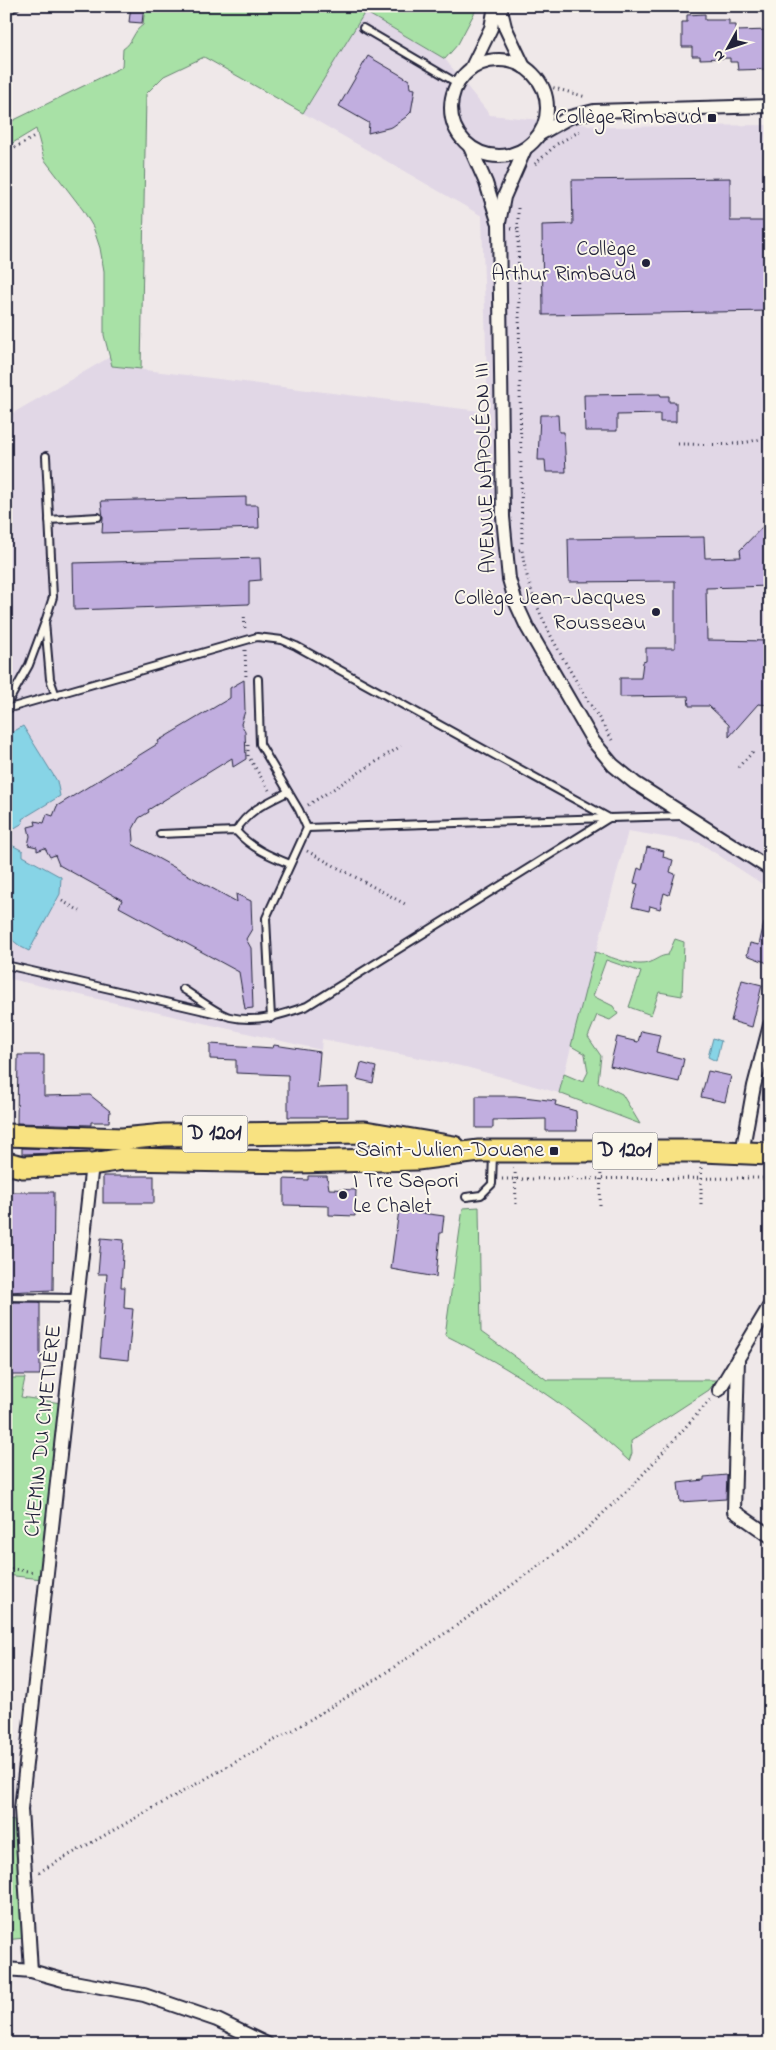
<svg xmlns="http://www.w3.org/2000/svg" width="776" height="2050" font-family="'Indie Flower',sans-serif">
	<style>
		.built { fill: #e1d7e6 }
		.green { fill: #a8e1a6; stroke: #658270 }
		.water { fill: #87d4e6; stroke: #5f8da2 }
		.building { fill: #c1aedf; stroke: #22223b }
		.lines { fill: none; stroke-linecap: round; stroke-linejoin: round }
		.lane-casing { stroke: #22223b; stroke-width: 10 }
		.street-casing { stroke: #22223b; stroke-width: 16 }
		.primary-casing { stroke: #22223b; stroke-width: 25 }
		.path { stroke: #22223b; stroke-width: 3; stroke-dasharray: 1 4; stroke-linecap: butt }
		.lane { stroke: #fbf7ec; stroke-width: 6 }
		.street { stroke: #fbf7ec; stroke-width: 12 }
		.primary { stroke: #f8e281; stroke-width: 21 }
		.poi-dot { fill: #22223b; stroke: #fbf7ec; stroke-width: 2 }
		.labels { text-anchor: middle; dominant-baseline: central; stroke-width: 4; stroke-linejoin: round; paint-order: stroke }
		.shield { fill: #fbf7ec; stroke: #636270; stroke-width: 1 }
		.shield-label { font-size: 21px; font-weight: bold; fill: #22223b }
		.poi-label { font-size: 22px; fill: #22223b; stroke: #fbf7ec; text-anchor: end }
		.street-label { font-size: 22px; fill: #22223b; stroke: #fbf7ec }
	</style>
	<rect width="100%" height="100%" fill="#efe8e9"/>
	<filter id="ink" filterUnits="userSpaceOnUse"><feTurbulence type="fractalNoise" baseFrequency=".02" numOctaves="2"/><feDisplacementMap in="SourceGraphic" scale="10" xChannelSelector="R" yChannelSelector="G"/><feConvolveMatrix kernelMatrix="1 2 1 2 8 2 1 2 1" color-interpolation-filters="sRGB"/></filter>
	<g filter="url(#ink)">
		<!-- built -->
		<path class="built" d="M365,12L445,59L490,115L609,127L770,125V889L700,843L628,831L559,1093L466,1067L322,1039L321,1050L6,978V417L110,357L112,366L488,412L482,216L303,113Z"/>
		<!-- green -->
		<g class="green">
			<path d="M145,6H478L458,44L445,59L365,12L303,113L204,57L164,76L146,94L141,369L112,366L104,335V271L100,248L93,227L83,210L44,159L36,129L6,147V124L122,67L123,49C133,43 133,31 143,25Z"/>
			<path d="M675,939L684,942L682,996L659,992L651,1015L629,1007L641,972L606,960L593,996L613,1006L618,1014L610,1020L597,1015L588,1037L601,1056L598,1082L622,1094L640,1124L559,1093L564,1074L583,1082L588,1072L585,1054L571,1046L595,952C610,956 636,969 650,962C658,959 659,956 668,955Z"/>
			<path d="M479,1207L481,1332L547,1380H716L709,1390L631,1441L632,1453L629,1461C575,1410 511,1368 445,1335L463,1208Z"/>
			<path d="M6,1378H25L21,1397L61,1403L42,1579L6,1575Z"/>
			<path d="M14,1820L24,1938L6,1940V1821Z"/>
		</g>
		<!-- water -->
		<g class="water">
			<path d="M23,726L57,781L60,796L22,819L23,823L6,833V736Z"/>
			<path d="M6,842L23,851V856L61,877L60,894L29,951L21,947L6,935Z"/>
			<path d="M713,1038L721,1041L716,1061L708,1057Z"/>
		</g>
		<!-- building -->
		<g class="building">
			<path d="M131,6H144L142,23L129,22Z"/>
			<path d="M705,14V20H729V25H736V31L770,30V69L738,70L737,62H730V58L700,59V56H692V47H682V22H687V15Z"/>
			<path d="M368,56L409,80L410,88L415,89L411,112L406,117L392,127L368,133L369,123L339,106Z"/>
			<path d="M730,178V221H770V311L543,315L542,225L573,224L572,180Z"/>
			<path d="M660,394L661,396H669V402H676V422H660V414L617,415V431H585L584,395Z"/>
			<path d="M540,415H558L559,432H564L566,472H546L545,460H538Z"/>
			<path d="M246,497V505H258L259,528L102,533L103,517L101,501Z"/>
			<path d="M770,519V586L706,588L707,640L770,641V705L758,704L729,737V725L709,706H689L688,696L620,697V678H641L643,662L646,661V648H675V581L569,582L568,539L704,537L705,558L741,557L740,550Z"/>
			<path d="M260,558L261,580L249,581V604L74,610L73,563Z"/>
			<path d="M244,680L245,711L241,724L245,731L246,759L233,767L232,758L148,810L149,812L139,818L133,829L134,840L132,844L237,902L236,894L251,901L252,929L246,939L251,948L253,1008L245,1009L239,972L119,907L122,900L59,865L55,855L50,857L45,848L37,851V847L28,845L30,836L28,827L36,825L35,821L44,823L47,814L53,816L57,806L159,743L158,741L230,698V688Z"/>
			<path d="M647,847L664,851L663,857L673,860L670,872L675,874L669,895L664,893L660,909L650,906L649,911L632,907L638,884L634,883L638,868L642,870Z"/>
			<path d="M764,923L770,924V964L747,955L750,943L759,945Z"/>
			<path d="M742,980L762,985L752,1027L731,1021Z"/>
			<path d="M641,1031L660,1035L656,1052L684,1059L679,1082L610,1066L617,1037L638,1042Z"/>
			<path d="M210,1044L273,1048L274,1045L320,1052L317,1088L348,1087V1117H288V1075L236,1073V1060L210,1059Z"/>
			<path d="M18,1055H44V1096L90,1095L110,1111L109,1122H91V1125L17,1123Z"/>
			<path d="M361,1063L376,1067L373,1083L357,1079Z"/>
			<path d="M708,1071L731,1076L725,1102L701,1097Z"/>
			<path d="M476,1096H516L556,1101L555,1105L576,1111L577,1131H546V1119L493,1120V1128H476Z"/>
			<path d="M22,1148L90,1150V1152L24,1154H22Z"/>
			<rect x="103" y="1176" width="51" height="27"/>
			<path d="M308,1176H327L329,1189L356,1190L355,1216L329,1215V1206L284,1205V1179L308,1180Z"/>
			<path d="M6,1192H54L53,1290L6,1292Z"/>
			<path d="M399,1210L444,1216L442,1233H440L436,1277L391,1269Z"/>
			<path d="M101,1238L124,1240L121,1287H125L124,1308L133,1309L128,1360L100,1357L107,1274H98Z"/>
			<rect x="6" y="1302" width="34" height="73"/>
			<path d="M727,1475L726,1499L680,1502L678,1483L704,1480V1477Z"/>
		</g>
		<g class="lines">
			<!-- lane casing -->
			<g class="lane-casing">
				<g id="lane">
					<path d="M6,12L16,6"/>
					<path d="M363,28L457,83"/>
					<path d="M49,520L98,517"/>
					<path d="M45,622L53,597L46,456"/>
					<path d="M258,679L260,744L299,810L307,828L266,918L271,1018"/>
					<path d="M6,706L29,665L45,622L50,679L56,696"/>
					<path d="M6,709L257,637L282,640L296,646L609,818"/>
					<path d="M307,828L608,818"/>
					<path d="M236,831C248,810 268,802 288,792"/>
					<path d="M160,834L236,831C251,848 270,856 290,864"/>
					<path d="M6,965L222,1015"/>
					<path d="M183,989C195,996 217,1014 230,1017C257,1023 282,1015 307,1006L609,818L683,816"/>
					<path d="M466,1197L481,1195L492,1184L493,1154"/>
					<path d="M6,1297L77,1298"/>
				</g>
			</g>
			<!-- street casing -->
			<g class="street-casing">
				<g id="street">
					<path d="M500,6L505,27L524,67"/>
					<circle cx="499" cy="108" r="48"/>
					<path d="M471,69L491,28L495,6"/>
					<path d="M540,134L570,117L594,111L770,106"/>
					<path d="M470,147L486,183L498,221"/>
					<path d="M525,149L504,197L499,223L503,517L509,579L516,603L527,627L593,741L613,765L635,783L770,869"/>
					<path d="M742,1153L754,1086L770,1025"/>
					<path d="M738,1358L734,1511L770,1536"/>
					<path d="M719,1390L770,1305"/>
					<path d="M6,1969L31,1971L63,1980L144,1995L217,2020L267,2044"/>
					<path d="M31,1971L21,1809L92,1164"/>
				</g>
			</g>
			<!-- primary casing -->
			<g class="primary-casing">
				<g id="primary">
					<path d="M6,1135L122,1139L164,1135L365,1132L454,1147"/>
					<path d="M6,1163L23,1167L92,1164L123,1159L297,1162L417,1159L479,1151H702L770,1154"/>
				</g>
			</g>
			<!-- path -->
			<g class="path">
				<path d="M536,78L551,87L586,97"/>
				<path d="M6,153L36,136"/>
				<path d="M535,164L557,144L582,130"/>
				<path d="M518,208V229"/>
				<path d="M511,229H518L522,544"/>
				<path d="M678,444C708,444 742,448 770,435"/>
				<path d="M519,550L522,549C529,615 579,683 612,740"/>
				<path d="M244,612L245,631"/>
				<path d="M245,650L246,678"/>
				<path d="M248,745V756L269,790"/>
				<path d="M738,767L753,752"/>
				<path d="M308,805L401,746"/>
				<path d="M307,851L405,904"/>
				<path d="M62,901L80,911"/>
				<path d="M515,1168L516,1205"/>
				<path d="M502,1179L770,1178"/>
				<path d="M701,1204V1167"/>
				<path d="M600,1205L601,1168"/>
				<path d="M6,1568L35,1572"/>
				<path d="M39,1872L291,1731L367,1685L456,1626L579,1536L635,1483L710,1400"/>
				<path d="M6,1932L16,1931"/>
			</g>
			<!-- lane -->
			<use href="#lane" class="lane"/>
			<!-- street -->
			<use href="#street" class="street"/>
			<!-- primary -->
			<use href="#primary" class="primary"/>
		</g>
	</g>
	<!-- markers -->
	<g class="poi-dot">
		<rect x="707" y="113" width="10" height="10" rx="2.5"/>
		<circle cx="646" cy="263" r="5"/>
		<circle cx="656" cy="612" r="5"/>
		<rect x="549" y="1146" width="10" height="10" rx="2.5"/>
		<circle cx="343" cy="1195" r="5"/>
	</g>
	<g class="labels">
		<!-- shield labels -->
		<g class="shield">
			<rect x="182.5" y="1115.5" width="65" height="37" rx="4"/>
			<rect x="592.5" y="1132.5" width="65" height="37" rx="4"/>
		</g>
		<g class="shield-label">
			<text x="215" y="1134">D 1201</text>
			<text x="625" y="1151">D 1201</text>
		</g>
		<!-- poi labels -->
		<g class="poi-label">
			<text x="702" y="118">Collège Rimbaud</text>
			<text x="636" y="250">Collège<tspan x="636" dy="25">Arthur Rimbaud</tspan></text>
			<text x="646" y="599">Collège Jean-Jacques<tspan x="646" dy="25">Rousseau</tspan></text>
			<text x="544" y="1151">Saint-Julien-Douane</text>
			<text x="353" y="1182" text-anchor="start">I Tre Sapori<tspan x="353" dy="25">Le Chalet</tspan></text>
		</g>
		<!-- street labels -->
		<g class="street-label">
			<text transform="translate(486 468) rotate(-92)">AVENUE NAPOLÉON III</text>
			<text transform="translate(44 1431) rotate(-84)">CHEMIN DU CIMETIÈRE</text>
		</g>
	</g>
	<!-- margin -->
	<rect width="776" height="2050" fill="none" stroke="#fbf7ec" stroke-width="25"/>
	<rect x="12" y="12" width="751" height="2025" fill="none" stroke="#22223b" stroke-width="2" filter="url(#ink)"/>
	<!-- north arrow -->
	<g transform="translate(728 48) rotate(230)" stroke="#fbf7ec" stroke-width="4" paint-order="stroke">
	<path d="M0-4L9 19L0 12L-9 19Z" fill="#22223b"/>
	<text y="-8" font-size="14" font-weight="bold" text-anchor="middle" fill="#22223b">N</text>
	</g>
</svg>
